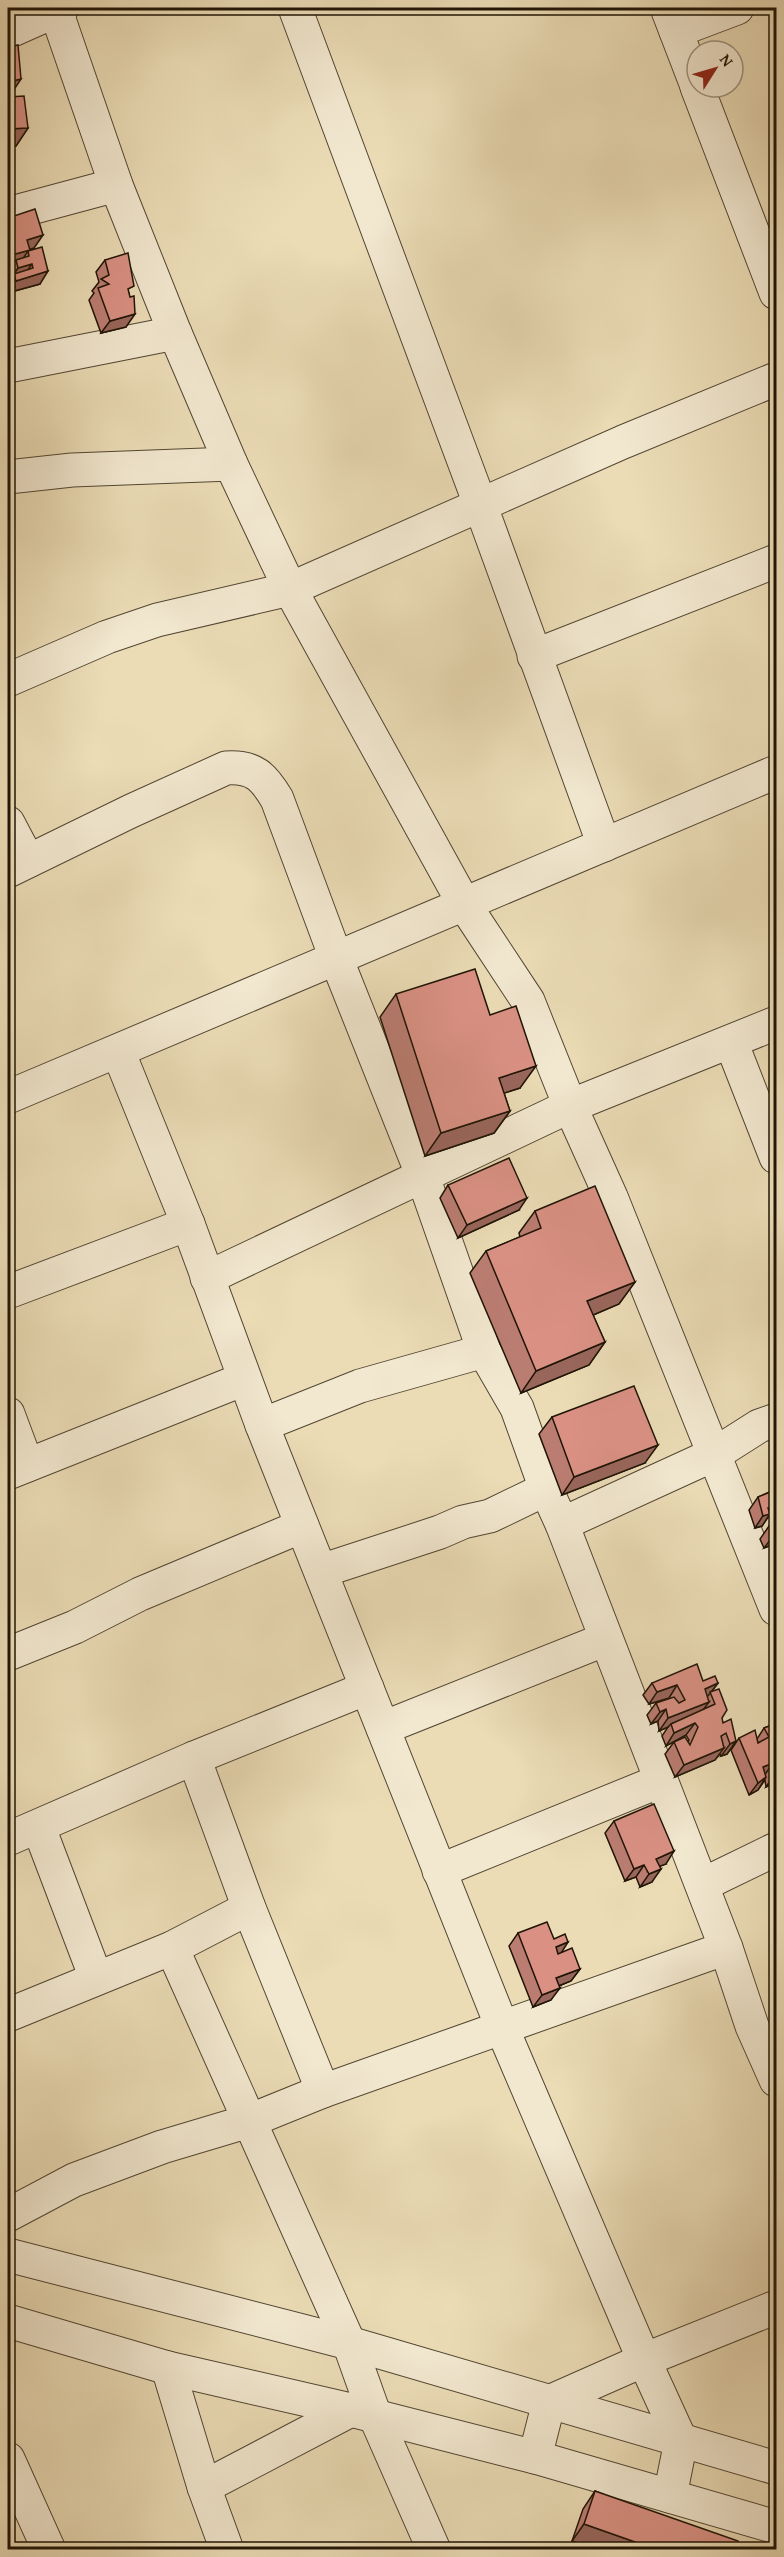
<svg xmlns="http://www.w3.org/2000/svg" width="784" height="2557" font-family="'Gentium Book Plus',serif">
	<style>
		.lines { fill: none; stroke-linecap: round; stroke-linejoin: round }
		.street-casing { stroke: #524632; stroke-width: 35 }
		.street { stroke: #f2e8d0; stroke-width: 33 }
		.wall { fill: #bb7d72; stroke: #1f1406; stroke-width: 1.5 }
		.shaded-wall { fill: #99665c; stroke: #1f1406; stroke-width: 1.5 }
		.building { fill: #da9184; stroke: #1f1406; stroke-width: 1.5 }
	</style>
	<rect width="100%" height="100%" fill="#ebdcb6"/>
	<filter id="stains"><feTurbulence type="fractalNoise" baseFrequency=".00333" numOctaves="4"/><feColorMatrix values="0 0 0 0 .2 0 0 0 0 .09 0 0 0 0 .02 0 0 0 .5 -.17"/></filter>
	<radialGradient id="worn" r=".72"><stop offset=".6" stop-color="#630" stop-opacity="0"/><stop offset="1" stop-color="#630" stop-opacity=".3"/></radialGradient>
	<g class="lines">
		<!-- street casing -->
		<g class="street-casing">
			<g id="street">
				<path d="M55,8L116,185L175,333L231,464L290,589L464,904L528,1001L570,1106L611,1197L776,1609"/>
				<path d="M295,8L480,504L604,845"/>
				<path d="M667,8L697,86"/>
				<path d="M676,31L737,8"/>
				<path d="M8,32L62,8"/>
				<path d="M697,87L776,293"/>
				<path d="M8,214L116,185"/>
				<path d="M8,366L175,333"/>
				<path d="M8,477L72,470L231,464"/>
				<path d="M534,656L776,561"/>
				<path d="M8,680L107,637L157,620L290,589L623,442L776,379"/>
				<path d="M8,823L28,861"/>
				<path d="M8,871L131,811L226,768C254,766 264,777 277,799L336,958L422,1174L484,1351L517,1408L546,1489L562,1524L726,1948L752,2026L776,2080"/>
				<path d="M731,1042L776,1157"/>
				<path d="M118,1051L188,1224L262,1425L508,2042L644,2360L681,2441L670,2496"/>
				<path d="M8,1097L776,772"/>
				<path d="M207,1278L570,1106L776,1023"/>
				<path d="M8,1292L188,1224"/>
				<path d="M8,1414L27,1465"/>
				<path d="M262,1425L360,1386L484,1351"/>
				<path d="M8,1473L244,1379"/>
				<path d="M562,1524L715,1454L759,1426L776,1420"/>
				<path d="M321,1571L440,1532L463,1522L490,1516L546,1489"/>
				<path d="M8,1654L75,1627L140,1594L302,1526"/>
				<path d="M383,1728L606,1639"/>
				<path d="M194,1758L249,1908L323,2091"/>
				<path d="M39,1828L96,1978"/>
				<path d="M8,1839L194,1758L367,1688"/>
				<path d="M439,1871L660,1781"/>
				<path d="M702,1885L776,1849"/>
				<path d="M172,1948L349,2343L375,2416L434,2550"/>
				<path d="M8,2015L172,1948L249,1908"/>
				<path d="M8,2215L74,2180L162,2147L249,2121L323,2091L726,1948"/>
				<path d="M8,2255L349,2343L776,2468"/>
				<path d="M8,2321L168,2368L351,2410L535,2457L776,2527"/>
				<path d="M168,2368L204,2487L227,2550"/>
				<path d="M535,2457L549,2402L644,2360L776,2307"/>
				<path d="M8,2459L49,2550"/>
				<path d="M204,2487L351,2410"/>
			</g>
		</g>
		<!-- street -->
		<use href="#street" class="street"/>
	</g>
	<!-- wall -->
	<g class="wall">
		<path d="M9,97L28,128L16,146H8V100Z"/>
		<path d="M8,218L34,248L30,249L40,284L11,292L8,297Z"/>
		<path d="M105,260L129,293L126,327L101,333L89,300L94,293L92,291L99,282L96,272Z"/>
		<path d="M396,994L490,1015L520,1088L504,1093L510,1111L494,1133L425,1156L380,1017Z"/>
		<path d="M448,1185L519,1210L458,1238L440,1198Z"/>
		<path d="M535,1211L635,1282L619,1304L593,1315L605,1342L589,1365L521,1393L470,1273L486,1251L520,1237L519,1233Z"/>
		<path d="M552,1417L645,1463L562,1495L539,1434Z"/>
		<path d="M777,1489V1514L768,1517L762,1526L755,1528L749,1510L758,1497Z"/>
		<path d="M777,1522V1543L764,1548L760,1539L769,1526Z"/>
		<path d="M703,1681L718,1683L712,1691L723,1723L736,1741L727,1754L721,1756L720,1754L715,1760L675,1777L665,1754L674,1742H688L689,1740L686,1735L666,1746L662,1736L668,1727L659,1731L658,1721L651,1724L647,1715L656,1703L669,1698L649,1704L643,1695L652,1683Z"/>
		<path d="M777,1723V1782L766,1787L765,1780L758,1790L749,1795L731,1750L739,1738L757,1739L764,1728Z"/>
		<path d="M614,1821L666,1864L660,1866L652,1882L640,1887L636,1877L625,1881L605,1833Z"/>
		<path d="M518,1933L554,1939L562,1952L580,1969L571,1981L559,1986L551,2000L533,2007L509,1946Z"/>
		<path d="M595,2491L736,2550H595L572,2541L583,2509Z"/>
	</g>
	<!-- shaded-wall -->
	<g class="shaded-wall">
		<path d="M21,79L9,97L8,98V82Z"/>
		<path d="M28,128L16,146H8V129Z"/>
		<path d="M43,235L34,248L18,253L27,240Z"/>
		<path d="M30,250L28,251L20,263L16,260L13,265L8,266V256Z"/>
		<path d="M32,264L23,277L14,274L18,268Z"/>
		<path d="M48,271L40,284L11,292L8,297V289L11,288L16,281Z"/>
		<path d="M135,314L126,327L101,333L110,321Z"/>
		<path d="M536,1066L520,1088L483,1100L499,1078Z"/>
		<path d="M510,1111L494,1133L425,1156L441,1133Z"/>
		<path d="M527,1198L519,1210L458,1238L467,1225Z"/>
		<path d="M635,1282L619,1304L572,1324L587,1301Z"/>
		<path d="M605,1342L589,1365L521,1393L536,1371Z"/>
		<path d="M658,1445L645,1463L562,1495L574,1477Z"/>
		<path d="M777,1505V1514L768,1517L762,1526L755,1528L768,1508Z"/>
		<path d="M777,1534V1543L764,1548L773,1536Z"/>
		<path d="M718,1683L708,1696L696,1701L705,1689Z"/>
		<path d="M677,1685L669,1698L649,1704L657,1692Z"/>
		<path d="M709,1702L700,1714L671,1724L668,1727L659,1731L668,1718Z"/>
		<path d="M666,1709L658,1721L651,1724L660,1712Z"/>
		<path d="M695,1723L686,1735L666,1746L674,1733Z"/>
		<path d="M736,1741L727,1754L721,1756L730,1744Z"/>
		<path d="M724,1748L715,1760L675,1777L684,1765Z"/>
		<path d="M773,1763L764,1776L763,1767Z"/>
		<path d="M775,1774H777V1782L766,1787Z"/>
		<path d="M766,1777L758,1790L749,1795L758,1783Z"/>
		<path d="M674,1851L666,1864L648,1871L656,1859Z"/>
		<path d="M644,1865L636,1877L625,1881L634,1869Z"/>
		<path d="M661,1869L652,1882L640,1887L649,1874Z"/>
		<path d="M568,1942L560,1955L547,1960L556,1947Z"/>
		<path d="M580,1969L571,1981L548,1990L556,1978Z"/>
		<path d="M560,1988L551,2000L533,2007L542,1995Z"/>
		<path d="M584,2524L658,2550H595L572,2541Z"/>
	</g>
	<!-- building -->
	<g class="building">
		<path d="M18,45L21,79L8,82V47Z"/>
		<path d="M24,96L28,128L8,129V105L12,104L9,97Z"/>
		<path d="M35,209L43,235L27,240L30,250L8,256V218Z"/>
		<path d="M42,247L48,271L16,281L14,274L33,268L32,264L18,268L16,260L29,256L28,251Z"/>
		<path d="M128,253L134,286L128,289L130,297L134,296L135,314L110,321L98,288L109,284L101,279L109,275L105,260Z"/>
		<path d="M8,262L15,287L8,289Z"/>
		<path d="M475,969L490,1015L516,1006L536,1066L499,1078L510,1111L441,1133L396,994Z"/>
		<path d="M509,1158L527,1198L467,1225L448,1185Z"/>
		<path d="M595,1186L635,1282L587,1301L605,1342L536,1371L486,1251L541,1228L535,1211Z"/>
		<path d="M634,1386L658,1445L574,1477L552,1417Z"/>
		<path d="M777,1489V1505L768,1508L770,1514L763,1516L758,1497Z"/>
		<path d="M777,1522V1534L773,1536L769,1526Z"/>
		<path d="M697,1664L703,1681L715,1676L718,1683L705,1689L709,1702L668,1718L666,1709L660,1712L656,1703L674,1697L679,1703L685,1700L677,1685L657,1692L652,1683Z"/>
		<path d="M719,1689L727,1710L722,1718L723,1723L731,1719L736,1741L730,1744L726,1733L721,1736L724,1748L684,1765L674,1742L685,1737L690,1745L698,1727L695,1723L674,1733L671,1724L715,1704L710,1692Z"/>
		<path d="M777,1723V1774H775L773,1763L763,1767L766,1777L758,1783L739,1738L755,1730L758,1743L769,1737L764,1728Z"/>
		<path d="M654,1804L674,1851L656,1859L661,1869L649,1874L644,1865L634,1869L614,1821Z"/>
		<path d="M547,1922L554,1939L565,1934L568,1942L556,1947L558,1954L572,1948L580,1969L556,1978L560,1988L542,1995L518,1933Z"/>
		<path d="M595,2491L738,2541L736,2550H658L584,2524Z"/>
	</g>
	<!-- margin -->
	<rect width="784" height="2557" fill="none" stroke="#ebdcb6" stroke-width="30"/>
	<rect x="9" y="9" width="766" height="2539" fill="none" stroke="#1f1406" stroke-width="3"/>
	<rect x="15" y="15" width="754" height="2527" fill="none" stroke="#1f1406" stroke-width="1.5"/>
	<!-- north arrow -->
	<g transform="translate(715 69) rotate(53)"><circle r="28" fill="#f2e8d0" stroke="#9e937f" stroke-width="1.5"/>
	<path d="M0-4.5L10 22L0 15L-10 22Z" fill="#8f2418"/>
	<text y="-9" font-size="16" font-weight="bold" text-anchor="middle" fill="#1f1406">N</text>
	</g>
	<rect width="100%" height="100%" filter="url(#stains)"/>
	<rect width="100%" height="100%" fill="url(#worn)"/>
</svg>
